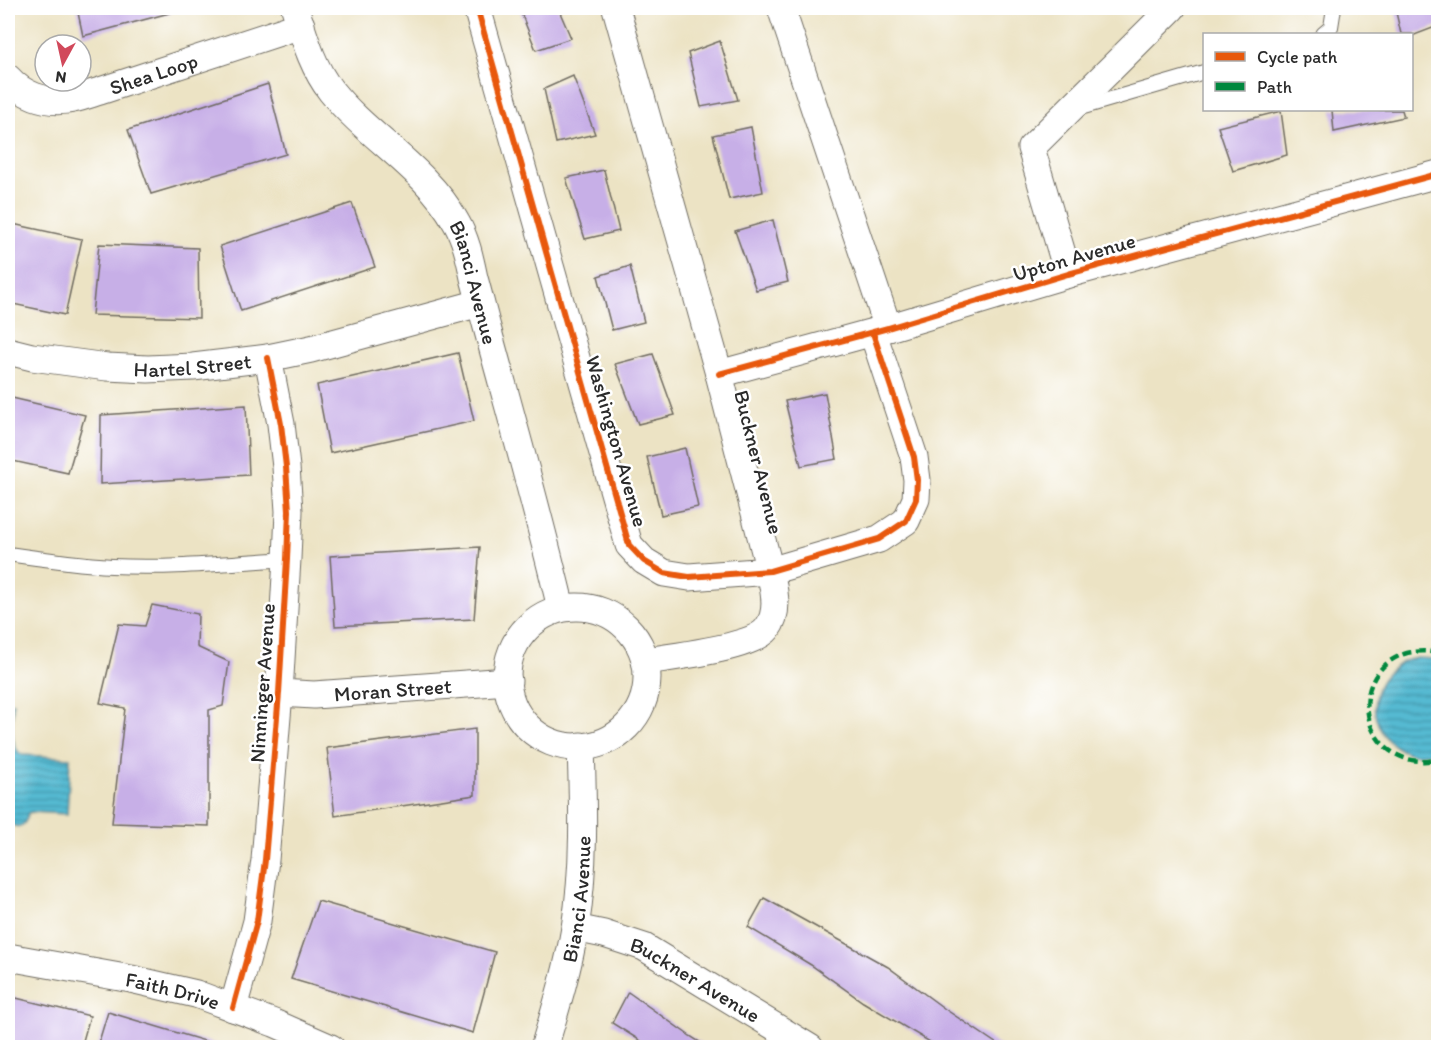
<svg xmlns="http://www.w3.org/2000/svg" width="1446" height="1055" font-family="Itim,sans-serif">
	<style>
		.water { fill: url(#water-rules); stroke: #40727e; stroke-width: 1.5 }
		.building { fill: #c7afe7 }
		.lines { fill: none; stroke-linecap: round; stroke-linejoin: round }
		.service-casing { stroke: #6f6b61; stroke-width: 16 }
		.minor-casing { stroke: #6f6b61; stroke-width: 29 }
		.service { stroke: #fff; stroke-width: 14 }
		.minor { stroke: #fff; stroke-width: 27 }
		.quiet { stroke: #00873e; stroke-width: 4.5; stroke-dasharray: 9 4.5; stroke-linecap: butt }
		.cycleway-casing { stroke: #fff; stroke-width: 10 }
		.cycleway { stroke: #e8590c; stroke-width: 6 }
		.labels { text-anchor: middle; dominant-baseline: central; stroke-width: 5; stroke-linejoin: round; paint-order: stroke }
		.street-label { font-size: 21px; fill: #2b2b2b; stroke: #fff }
	</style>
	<defs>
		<pattern id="water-rules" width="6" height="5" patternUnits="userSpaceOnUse" patternTransform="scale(1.5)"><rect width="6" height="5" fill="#54bad2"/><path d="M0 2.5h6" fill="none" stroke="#4697ab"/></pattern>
	</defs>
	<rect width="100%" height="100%" fill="#fff"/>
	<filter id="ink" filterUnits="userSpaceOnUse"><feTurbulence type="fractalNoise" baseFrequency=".0167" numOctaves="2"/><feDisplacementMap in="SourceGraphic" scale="12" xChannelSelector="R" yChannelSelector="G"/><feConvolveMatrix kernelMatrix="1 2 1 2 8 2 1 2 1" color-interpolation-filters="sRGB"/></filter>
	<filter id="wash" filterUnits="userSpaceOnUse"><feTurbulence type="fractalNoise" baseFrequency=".008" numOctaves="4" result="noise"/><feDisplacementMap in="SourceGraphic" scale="24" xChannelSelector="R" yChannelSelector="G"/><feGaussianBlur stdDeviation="1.35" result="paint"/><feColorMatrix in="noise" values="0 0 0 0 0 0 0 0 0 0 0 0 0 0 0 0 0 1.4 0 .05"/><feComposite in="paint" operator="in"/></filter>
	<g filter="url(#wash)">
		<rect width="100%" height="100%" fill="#ece3c4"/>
		<!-- water -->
		<g class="water">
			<path d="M1417,658L1433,659L1438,661V751C1383,771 1348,694 1400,664C1405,660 1411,659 1417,658Z"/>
			<path d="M8,702L13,703C13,717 8,746 22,755L70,758L67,814L31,812L28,813C27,816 27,819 25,822C21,829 12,827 8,821Z"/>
		</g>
		<g id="blocks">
			<!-- building -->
			<g class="building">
				<path d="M77,8H188L83,36Z"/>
				<path d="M519,8H558L571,38L536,50Z"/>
				<path d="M1395,8H1438V26L1412,36V34H1401Z"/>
				<path d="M720,41L738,100L701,107L688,53Z"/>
				<path d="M573,76L595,134L556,143L544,89Z"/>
				<path d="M268,84L286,154L151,194L128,130Z"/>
				<path d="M1332,110H1402L1404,117L1334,132Z"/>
				<path d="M1281,111L1287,155L1233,171L1218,127Z"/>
				<path d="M751,127L763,192L729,199L713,135Z"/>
				<path d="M604,170L619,231L585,239L566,178Z"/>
				<path d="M352,203L375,267L241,311L220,246Z"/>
				<path d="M773,220L788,282L756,290L735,231Z"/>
				<path d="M8,223L82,239L65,315L8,303Z"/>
				<path d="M99,244L198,248L199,318L92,315Z"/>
				<path d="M630,266L644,322L612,330L598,276Z"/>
				<path d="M458,353L474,421L330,453L317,385Z"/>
				<path d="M653,354L675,415L638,424L615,364Z"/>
				<path d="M825,393L837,459L801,466L785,401Z"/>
				<path d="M8,397L85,415L68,473L8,460Z"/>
				<path d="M246,405L249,475L100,484L101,415Z"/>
				<path d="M685,448L698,507L661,515L647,457Z"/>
				<path d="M480,547L474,619L335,626L330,556Z"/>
				<path d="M152,605L198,614L197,647L229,662L223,706L209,710V826L112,823L125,708L100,703L119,624L145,626Z"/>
				<path d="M475,729V795L335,816L327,748Z"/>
				<path d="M764,898L888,967L945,1009L1003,1048H940L863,1002L811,965L748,927Z"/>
				<path d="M318,901L495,952L473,1033L291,979Z"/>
				<path d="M628,992L690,1036L709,1048H652L612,1023Z"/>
				<path d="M8,996L90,1016L81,1048H8Z"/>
				<path d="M108,1012L225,1047V1048H97Z"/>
			</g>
		</g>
	</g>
	<g filter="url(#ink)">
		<use href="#blocks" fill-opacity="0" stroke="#6f6b61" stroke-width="1.5"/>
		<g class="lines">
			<!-- service casing -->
			<g class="service-casing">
				<g id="service">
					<path d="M1323,34L1331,27L1334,8"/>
					<path d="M1080,108L1204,72"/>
					<path d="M8,554C42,559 77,564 112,566C170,569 229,563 287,559"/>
				</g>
			</g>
			<!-- minor casing -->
			<g class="minor-casing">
				<g id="minor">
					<path id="s1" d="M295,8C304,36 312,67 331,91C369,138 426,168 456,222C466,239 470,259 474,278C479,296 483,313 488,331C513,423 539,515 561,608"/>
					<path d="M477,8L629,545L644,561L664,573L689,577L770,571L879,539L906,521L916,499L917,480L914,457L873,333"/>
					<path d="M616,8L719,374L770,571C774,590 780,612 767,629C752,648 671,657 645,661"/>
					<path d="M781,8L888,328"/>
					<path id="s2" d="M8,78C23,95 45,103 67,100C78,99 89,94 100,91L301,25"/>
					<path d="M1068,274L1031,148L1172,8"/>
					<path id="s3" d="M8,351L32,357L107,367L148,369L193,367L268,358L311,349L480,303"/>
					<path d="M719,374L888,328L1068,274L1438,174"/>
					<circle cx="577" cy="677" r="70"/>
					<path id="s4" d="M279,693L314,695L508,681"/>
					<path id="s5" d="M575,928L604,934L644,947L810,1048"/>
					<path id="s6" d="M8,957L131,979L196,994L274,1023L331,1048"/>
					<path d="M233,1008L257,921L265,860L279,693L287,559L289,511L286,467L281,424L268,358"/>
					<path id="s7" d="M544,1048C556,1008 568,969 575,928C585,868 583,806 581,746"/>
				</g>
			</g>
			<!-- service -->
			<use href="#service" class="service"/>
			<!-- minor -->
			<use href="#minor" class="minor"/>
			<!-- quiet -->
			<g class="quiet">
				<path d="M1432,652L1438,638"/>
				<path d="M1438,654C1429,650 1417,651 1407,653C1347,671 1358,757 1420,761C1426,762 1433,760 1438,759"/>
			</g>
			<!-- cycleway casing -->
			<g class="cycleway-casing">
				<g id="cycleway">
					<path d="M477,8L629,545L644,561L664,573L689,577L770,571L879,539L906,521L916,499L917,480L914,457L873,333"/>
					<path d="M719,374L888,328L1068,274L1438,174"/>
					<path d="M233,1008L257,921L265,860L279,693L287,559L289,511L286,467L281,424L268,358"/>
				</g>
			</g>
			<!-- cycleway -->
			<use href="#cycleway" class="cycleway"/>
		</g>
	</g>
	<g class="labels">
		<!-- street labels -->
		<g class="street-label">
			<text stroke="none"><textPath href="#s2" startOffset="156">Shea Loop</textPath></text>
			<text transform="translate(1074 257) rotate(-16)">Upton Avenue</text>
			<text stroke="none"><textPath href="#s1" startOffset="336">Bianci Avenue</textPath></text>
			<text stroke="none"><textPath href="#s3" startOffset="186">Hartel Street</textPath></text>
			<text transform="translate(617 441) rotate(74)">Washington Avenue</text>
			<text transform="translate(759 462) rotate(76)">Buckner Avenue</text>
			<text transform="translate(262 683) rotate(-86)">Ninninger Avenue</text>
			<text stroke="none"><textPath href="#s4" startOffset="114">Moran Street</textPath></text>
			<text stroke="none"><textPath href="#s7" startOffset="153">Bianci Avenue</textPath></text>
			<text stroke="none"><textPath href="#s5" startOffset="132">Buckner Avenue</textPath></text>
			<text stroke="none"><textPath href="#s6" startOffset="168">Faith Drive</textPath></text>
		</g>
	</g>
	<!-- margin -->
	<rect width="1446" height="1055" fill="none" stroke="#fff" stroke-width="30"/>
	<!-- legend -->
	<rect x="1203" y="33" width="210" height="78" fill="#ffffff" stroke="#aaaaaa" stroke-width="1.5"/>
	<rect x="1215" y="52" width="30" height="9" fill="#e8590c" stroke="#aaaaaa" stroke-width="1.5"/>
	<text x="1257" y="63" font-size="18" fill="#2b2b2b">Cycle path</text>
	<rect x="1215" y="82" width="30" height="9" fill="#00873e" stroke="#aaaaaa" stroke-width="1.5"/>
	<text x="1257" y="93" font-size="18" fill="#2b2b2b">Path</text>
	<!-- north arrow -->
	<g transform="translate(63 63) rotate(188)"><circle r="28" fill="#ffffff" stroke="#aaaaaa" stroke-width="1.5"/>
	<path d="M0-4.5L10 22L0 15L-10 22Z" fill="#d1495b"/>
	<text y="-9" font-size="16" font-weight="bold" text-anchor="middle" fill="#2b2b2b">N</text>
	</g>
</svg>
